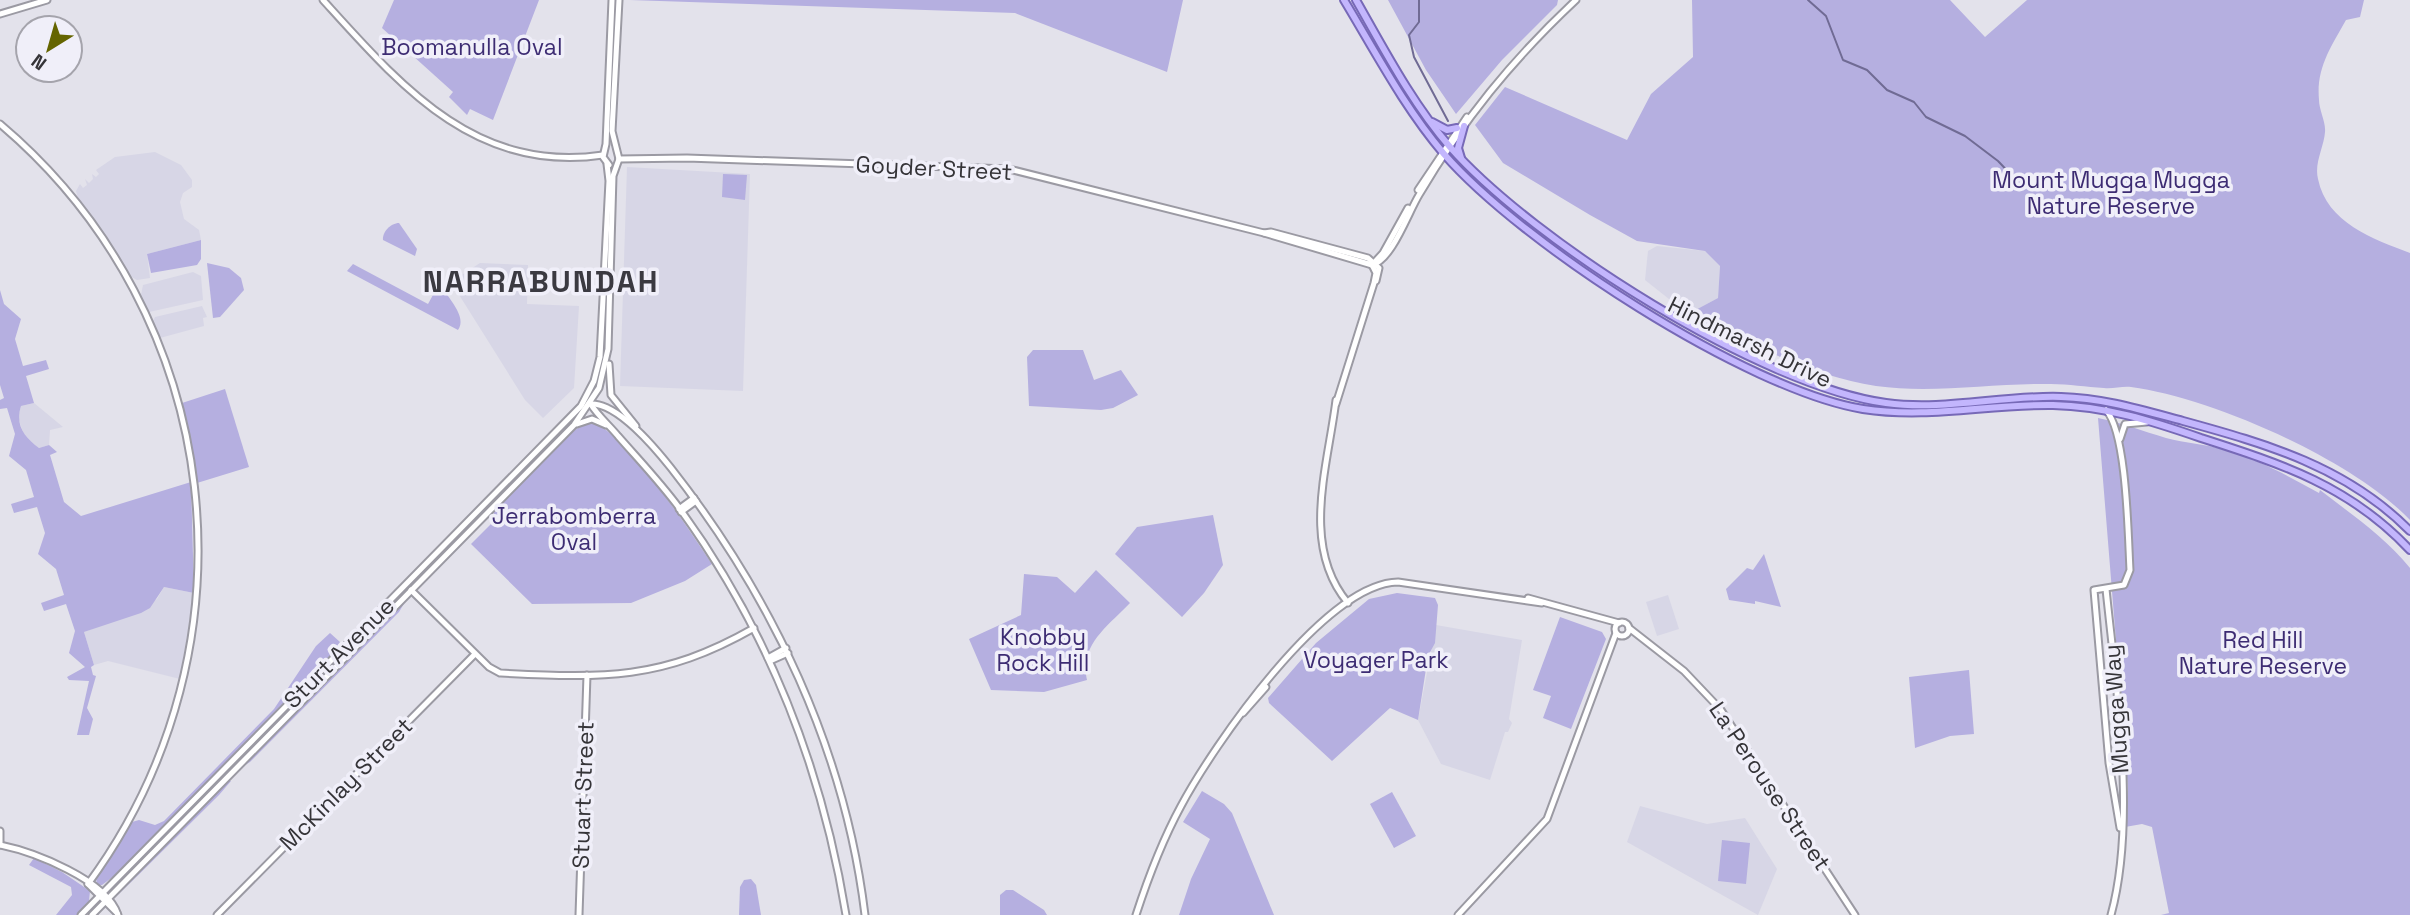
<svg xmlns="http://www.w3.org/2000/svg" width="2410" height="915" font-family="'Space Grotesk',sans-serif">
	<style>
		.built { fill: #d7d6e6 }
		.green { fill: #b5afe0 }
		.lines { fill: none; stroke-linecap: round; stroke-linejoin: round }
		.stream { stroke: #706b94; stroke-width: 2 }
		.secondary-casing { stroke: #9b9aa3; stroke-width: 9 }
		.primary-casing { stroke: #7769b7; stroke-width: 10 }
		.secondary { stroke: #fff; stroke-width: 5 }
		.primary { stroke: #c3b6fd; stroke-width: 6 }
		.labels { text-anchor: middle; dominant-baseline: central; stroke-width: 7; stroke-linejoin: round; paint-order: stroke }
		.park-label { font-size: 23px; fill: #3d2c73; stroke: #f0eff9 }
		.street-label { font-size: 23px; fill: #353438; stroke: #f0eff9 }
		.district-label { font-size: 30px; font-weight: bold; letter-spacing: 2px; fill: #3b3a41; stroke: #f0eff9 }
	</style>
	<rect width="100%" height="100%" fill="#e3e2eb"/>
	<!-- built -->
	<g class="built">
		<path d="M155,152L181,165L192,180V187L183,193L180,202L184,219L199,230L201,240L147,254L150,278L137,280L130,276L78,198L76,191L80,184L83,188L87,185L85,179L89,183L93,179L92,174L96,177L99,174L96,170L115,157Z"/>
		<path d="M627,167L750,174L743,391L620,386Z"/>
		<path d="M1657,246L1705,251L1720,266L1718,298L1688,314L1645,280L1648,251Z"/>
		<path d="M480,263L528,265L527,304L579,306L574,388L543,418L525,400L451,282Z"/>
		<path d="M193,272L201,276L203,300L149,312L141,295L143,285Z"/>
		<path d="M202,306L207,317L203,318L204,326L160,338L153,321L155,317Z"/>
		<path d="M34,403L63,427L50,430L49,445L39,448L25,438L18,417L21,406Z"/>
		<path d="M164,587L194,593L180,679L108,661L94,665L84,632L140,611L157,599Z"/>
		<path d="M1668,595L1679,629L1657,636L1646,602Z"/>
		<path d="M1436,625L1522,640L1509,719L1512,723L1508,732H1505L1490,780L1441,764L1418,720Z"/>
		<path d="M1640,806L1707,824L1745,818L1777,869L1758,915L1627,842Z"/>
	</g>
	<!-- green -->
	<g class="green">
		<path d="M394,0H539L493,120L470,109L467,115L449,97L453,92L382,28Z"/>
		<path d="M630,0H1183L1167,72L1015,13Z"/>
		<path d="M1388,0H1558L1557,5L1502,60L1456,114L1426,70Z"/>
		<path d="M1692,0H1950L1985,37L2027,0H2364L2360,17L2346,20C2331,47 2316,68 2319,100C2319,110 2326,122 2325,132C2324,147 2314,163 2318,179C2327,223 2373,239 2410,253V520C2353,460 2213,398 2131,387C2122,386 2113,389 2104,388C2086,387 2069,384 2051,384C1993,383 1933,394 1876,386C1810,376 1748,342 1688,314L1718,298L1720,266L1705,251L1637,241L1590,215L1503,163L1475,125L1505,87L1627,140L1651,94L1693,57Z"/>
		<path d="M723,174L747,175L745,200L722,197Z"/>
		<path d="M399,223L417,249L415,256L383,240C382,232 391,223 399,223Z"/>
		<path d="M201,240V259L197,265L151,273L147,254Z"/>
		<path d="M207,263L229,268L241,278L244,290L220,317L213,318Z"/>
		<path d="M353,264L428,304L439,284C447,296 468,317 458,330L347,271Z"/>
		<path d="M0,290L4,304L21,319L15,339L23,366L46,360L49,369L26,376L34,403L21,406C15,425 24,437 39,448L49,445L57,452L50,455L64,502L81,516L191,482L194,593L164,587L150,608L141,613L84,632L94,665L91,667L93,675L96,676L87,708L93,719L89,735H77L89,681L69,680L67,677L85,667L69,653L75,631L66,604L44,611L41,603L64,595L56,569L38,554L45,533L37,507L14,513L11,504L34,497L26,470L9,456L15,434L7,408L0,409V400L4,398L0,385Z"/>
		<path d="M1033,350H1083L1094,380L1121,370L1138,395L1113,408L1101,410L1029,406L1027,357Z"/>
		<path d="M225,389L249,467L197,483L182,403Z"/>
		<path d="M2098,418C2122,423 2143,431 2166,438C2185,443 2206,444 2225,450C2260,460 2288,476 2319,493L2320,490C2352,515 2384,536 2410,568V915H2161L2169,913L2152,827L2142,824L2125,827L2128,789Z"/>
		<path d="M592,421C629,438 688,528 712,564L685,581L631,603L532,604L471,544L493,522L503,521L492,512C516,488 563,430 592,421Z"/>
		<path d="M560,433L561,434L432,566L438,555Z"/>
		<path d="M1213,515L1223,565L1204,593L1182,617L1115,554L1137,527Z"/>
		<path d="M1764,554L1781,607L1755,601V604L1729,600L1726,589L1747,568L1753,570Z"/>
		<path d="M1096,570L1130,603C1108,626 1079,645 1087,680L1044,692L991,690L969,639L1021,615L1024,574L1057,577L1075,593Z"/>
		<path d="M1397,593L1435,598L1438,605L1435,643L1428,656L1418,720L1390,708L1332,761L1269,703L1268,698L1316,643L1369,599Z"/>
		<path d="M405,602L399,612L250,762L245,765Z"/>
		<path d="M1560,617L1602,632L1606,639L1571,729L1543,718L1551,696L1533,690Z"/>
		<path d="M330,633L340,642L331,656L118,873L102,885H97L96,878L132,822L139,820L155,825L164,821L274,709L316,646Z"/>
		<path d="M1969,670L1974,734L1950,736L1915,748L1909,677Z"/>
		<path d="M228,781H231L219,795L114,899Z"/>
		<path d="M1202,791L1224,804L1232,813L1274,915H1179L1191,879L1210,839L1183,822Z"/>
		<path d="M1392,792L1416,836L1394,848L1370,804Z"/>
		<path d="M1722,840L1750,843L1746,884L1718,881Z"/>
		<path d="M34,858L62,872L90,891L89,901L77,915H56L72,895L71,887L29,865Z"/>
		<path d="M751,879L756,885L761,915H739L740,887L744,880Z"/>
		<path d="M1006,890H1013L1044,910L1047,915H1000V895Z"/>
	</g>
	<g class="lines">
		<!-- stream -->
		<g class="stream">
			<path d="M1419,0V22L1409,35L1414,57L1448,121"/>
			<path d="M1808,0L1826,16L1843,60L1867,70L1887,90L1914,102L1926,117L1965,136L1998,161L2017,181"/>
		</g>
		<!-- secondary casing -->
		<g class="secondary-casing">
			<g id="secondary">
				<path d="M323,0C400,85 475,174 603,155"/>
				<path d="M0,14L47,0"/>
				<path d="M0,124C226,315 263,646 88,884"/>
				<path d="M619,159L687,158L1009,169L1264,233L1372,265"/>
				<path d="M619,159L612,131L619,0"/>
				<path d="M609,165L603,157L606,144L612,0"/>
				<path d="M1418,190L1467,117"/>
				<path d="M1264,233L1271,232L1368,258L1379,268L1376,281"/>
				<path d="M1372,265C1392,260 1408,213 1419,195C1463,120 1512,60 1576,0"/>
				<path d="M609,364L611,395L636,426"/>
				<path d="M1336,400C1328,466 1300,546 1348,603"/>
				<path d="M590,403C597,415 609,425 618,436C639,460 661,483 680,509C768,630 822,768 846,915"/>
				<path d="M590,404C617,402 656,449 671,468C773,598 845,750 865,915"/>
				<path d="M1336,404L1374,283L1376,273L1372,265L1383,253L1408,208"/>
				<path d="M2106,410C2127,433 2128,536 2130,570L2124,585L2094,590L2109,763L2120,828"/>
				<path d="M577,424L592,419L606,425"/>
				<path d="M2120,439L2125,424L2147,422"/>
				<path d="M679,509L694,498"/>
				<path d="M681,512L696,501"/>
				<path d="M2106,589C2116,687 2137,820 2111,915"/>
				<path d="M411,590L489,667L500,673C603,678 661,681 754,628"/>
				<path d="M1528,598L1619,623"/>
				<circle cx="1622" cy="629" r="7"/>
				<path d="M1629,628L1684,671L1721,710L1855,915"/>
				<path d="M768,658L786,648"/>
				<path d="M770,661L788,653"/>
				<path d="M1243,713L1266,687"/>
				<path d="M0,831V845"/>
				<path d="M0,845C34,852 107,880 118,915"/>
				<path d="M88,884L117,913"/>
				<path d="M81,915L581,406L594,381L600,357L609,181L607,164"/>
				<path d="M92,915L574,425L599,388L608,349L613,176L619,159"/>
				<path d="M217,915L475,654"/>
				<path d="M579,915L587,675"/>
				<path d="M1136,915C1148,878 1162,841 1181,806C1213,746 1325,583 1398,582L1542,603"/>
				<path d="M1458,915L1547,819L1616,633"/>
			</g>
		</g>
		<!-- primary casing -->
		<g class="primary-casing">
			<g id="primary">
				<path d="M1344,0C1376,53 1404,107 1444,154C1521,243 1747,390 1863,409C1928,419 1988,404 2053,405C2105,406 2152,421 2201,438C2282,464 2350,486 2410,550"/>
				<path d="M1356,0C1385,51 1412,103 1450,147C1534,242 1761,386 1886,403C1945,411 2002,395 2061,397C2103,398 2142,410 2183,421C2267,444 2347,467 2410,531"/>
				<path d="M1432,122L1447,130L1457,128"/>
				<path d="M1461,158L1458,148L1464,126"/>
			</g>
		</g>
		<!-- secondary -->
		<use href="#secondary" class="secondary"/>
		<!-- primary -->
		<use href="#primary" class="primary"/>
	</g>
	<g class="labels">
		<!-- park labels -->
		<g class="park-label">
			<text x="472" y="47">Boomanulla Oval</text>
			<text x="2111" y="180">Mount Mugga Mugga<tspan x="2111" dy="26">Nature Reserve</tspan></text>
			<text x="574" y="516">Jerrabomberra<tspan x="574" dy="26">Oval</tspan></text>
			<text x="1043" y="637">Knobby<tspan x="1043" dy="26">Rock Hill</tspan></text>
			<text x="2263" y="640">Red Hill<tspan x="2263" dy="26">Nature Reserve</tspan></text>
			<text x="1376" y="660">Voyager Park</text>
		</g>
		<!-- street labels -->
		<g class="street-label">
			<text transform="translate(934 168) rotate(3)">Goyder Street</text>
			<text transform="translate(1750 342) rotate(26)">Hindmarsh Drive</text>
			<text transform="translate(339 653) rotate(-45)">Sturt Avenue</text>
			<text transform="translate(2116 709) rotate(-94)">Mugga Way</text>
			<text transform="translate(346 784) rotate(-45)">McKinlay Street</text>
			<text transform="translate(1770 786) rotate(56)">La Perouse Street</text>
			<text transform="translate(583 795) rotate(-88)">Stuart Street</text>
		</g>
		<!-- district labels -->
		<g class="district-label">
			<text x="541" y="281">NARRABUNDAH</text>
		</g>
	</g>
	<!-- north arrow -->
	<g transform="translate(49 49) rotate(217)"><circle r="33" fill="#f0eff9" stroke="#a5a4ac" stroke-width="2"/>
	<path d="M0-5L12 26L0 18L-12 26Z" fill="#656500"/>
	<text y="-10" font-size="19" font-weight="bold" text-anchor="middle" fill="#353438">N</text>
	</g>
</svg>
